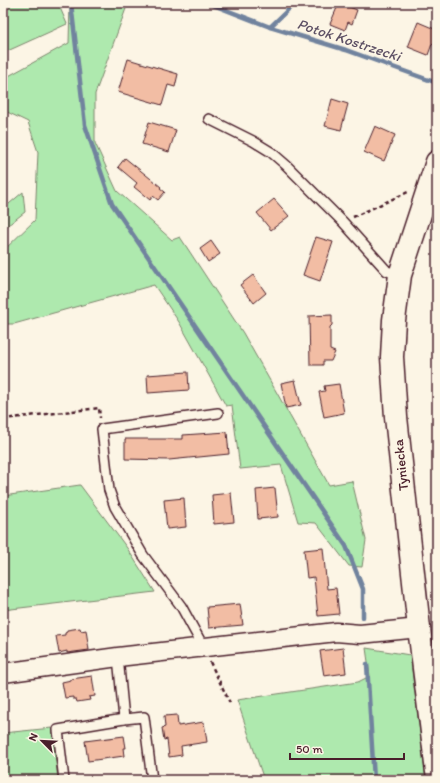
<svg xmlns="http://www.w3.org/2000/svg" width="440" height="783" font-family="Itim,sans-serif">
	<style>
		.built { fill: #f9e4d2 }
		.green { fill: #aee9ae; stroke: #7c846c }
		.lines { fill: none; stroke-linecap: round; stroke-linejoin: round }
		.stream { stroke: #71839e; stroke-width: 4.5 }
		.building { fill: #f2bda4; stroke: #4a1f2b }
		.lane-casing { stroke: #4a1f2b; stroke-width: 12 }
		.street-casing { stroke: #4a1f2b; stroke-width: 21 }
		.secondary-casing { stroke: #4a1f2b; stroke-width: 25 }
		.path { stroke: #4a1f2b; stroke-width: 2.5; stroke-dasharray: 4 3; stroke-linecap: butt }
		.lane { stroke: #fcf5e5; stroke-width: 9 }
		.street { stroke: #fcf5e5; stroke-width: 18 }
		.secondary { stroke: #fcf5e5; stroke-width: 22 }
		.labels { text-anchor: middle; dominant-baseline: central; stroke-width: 3.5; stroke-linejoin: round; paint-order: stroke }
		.street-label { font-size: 14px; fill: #4a1f2b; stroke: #fcf5e5 }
		.water-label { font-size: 15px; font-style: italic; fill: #5e5165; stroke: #fcf5e5 }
	</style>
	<rect width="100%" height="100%" fill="#fcf5e5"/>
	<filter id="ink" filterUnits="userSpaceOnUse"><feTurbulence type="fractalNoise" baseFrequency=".025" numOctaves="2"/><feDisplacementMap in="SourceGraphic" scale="8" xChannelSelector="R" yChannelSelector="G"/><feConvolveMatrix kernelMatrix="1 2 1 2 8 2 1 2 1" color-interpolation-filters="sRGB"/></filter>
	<g filter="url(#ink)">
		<!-- built -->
		<path class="built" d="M437,636V689L431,637Z"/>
		<!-- green -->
		<g class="green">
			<path d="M3,3H58L67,24L3,53Z"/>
			<path d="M70,3H128L95,94V143L117,191L172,240L180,237L243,333L329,485L352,481L366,540L362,567L349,566L316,523L298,522L281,465L240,469L232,405L226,406L179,322L154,285L14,324H3V251L35,220L38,152L28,122L3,110V79L69,43Z"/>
			<path d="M23,192L25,212L3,229V209Z"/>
			<path d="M80,485L127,548L155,592L3,610V496Z"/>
			<path d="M366,648L410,655L426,780H264L237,700L358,682L370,676Z"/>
			<path d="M52,728L58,780H3V733Z"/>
		</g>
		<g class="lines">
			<!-- stream -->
			<g class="stream">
				<path d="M71,3L85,125L112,204L346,546L363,589V617"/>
				<path d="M208,3L270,27L346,50L437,83"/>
				<path d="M270,27L295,3"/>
				<path d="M367,664L374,780"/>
			</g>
		</g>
		<!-- building -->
		<g class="building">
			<path d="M339,3L357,10L352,24L348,22L345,30L330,24Z"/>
			<path d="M418,22L437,30V46L432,44L428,55L408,47Z"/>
			<path d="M128,59L178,74L175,87L168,85L162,105L118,92Z"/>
			<path d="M332,99L348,104L341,130L325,126Z"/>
			<path d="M149,122L176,130L169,152L142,144Z"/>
			<path d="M375,126L395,135L384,161L364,152Z"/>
			<path d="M125,158L161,187L160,188L165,192L158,200L153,196L150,200L134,187L137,183L118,167Z"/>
			<path d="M274,199L289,216L271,230L257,213Z"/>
			<path d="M316,237L333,242L320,281L303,275Z"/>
			<path d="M211,241L220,254L208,262L200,249Z"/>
			<path d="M253,275L266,293L254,303L240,285Z"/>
			<path d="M332,315V325L330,327V350L335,352L331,361H323V365H310L309,316Z"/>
			<path d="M188,372L189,390L148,393L147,375Z"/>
			<path d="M295,380L301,405L286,408L281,383Z"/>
			<path d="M339,384L344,413L324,417L319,392L325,391L324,386Z"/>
			<path d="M227,432L229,454L169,460L125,459V439H183V435Z"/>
			<path d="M275,488L278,517L258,519L256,490Z"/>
			<path d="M231,493L234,522L214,524L212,495Z"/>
			<path d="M184,498L186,527L167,529L164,500Z"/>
			<path d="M323,548L327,589L336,588L339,614L318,616L314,577L307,578L304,550Z"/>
			<path d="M240,604L243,625L209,628L207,607Z"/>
			<path d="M80,628L81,631L86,630L89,650L67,653V651L59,653L56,636L65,635V633L67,632V630Z"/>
			<path d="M343,648L346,673L324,676L320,651Z"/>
			<path d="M92,676L95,696L89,697L90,700L77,702L76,699H73V697L65,698L62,682L71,680V679Z"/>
			<path d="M177,715L178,726L204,722L207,742L181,746L182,755L169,757L167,739L164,740L162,728L165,727L164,716Z"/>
			<path d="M124,736L126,748H123L124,756L88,761L85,741Z"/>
		</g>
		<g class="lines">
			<!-- lane casing -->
			<g class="lane-casing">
				<g id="lane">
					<path d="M209,119L253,141L271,152L286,165L343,222L387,271L400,275"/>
					<path d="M204,648L181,606L143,555L115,507L109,490L102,429L218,413"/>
					<path d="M124,719L144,717L152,780"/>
					<path d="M64,780L58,730L124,719L118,657"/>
				</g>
			</g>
			<!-- street casing -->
			<g class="street-casing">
				<path id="street" d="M3,673L118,657L336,632L360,634L419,628"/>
			</g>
			<!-- secondary casing -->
			<g class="secondary-casing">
				<path id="secondary" d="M437,162L400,275L394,320L392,357L396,417L419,628L437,772"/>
			</g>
			<!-- path -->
			<g class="path">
				<path d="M353,217L408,192"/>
				<path d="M3,419L99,408L100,418"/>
				<path d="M210,662L230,703"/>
			</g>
			<!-- lane -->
			<use href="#lane" class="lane"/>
			<!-- street -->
			<use href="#street" class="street"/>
			<!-- secondary -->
			<use href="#secondary" class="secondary"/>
		</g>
	</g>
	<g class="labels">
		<!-- street labels -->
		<g class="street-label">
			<text transform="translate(401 465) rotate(-96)">Tyniecka</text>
		</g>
		<!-- water labels -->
		<g class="water-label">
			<text transform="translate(349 40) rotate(18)">Potok Kostrzecki</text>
		</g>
	</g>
	<!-- margin -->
	<rect width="440" height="783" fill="none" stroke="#fcf5e5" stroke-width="16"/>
	<rect x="8" y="8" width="424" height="767" fill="none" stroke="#4a1f2b" stroke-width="1.5" filter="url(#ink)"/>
	<!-- north arrow -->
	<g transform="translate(42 741) rotate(294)" stroke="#fcf5e5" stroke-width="3" paint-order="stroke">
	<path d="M0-3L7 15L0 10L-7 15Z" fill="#4a1f2b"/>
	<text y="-6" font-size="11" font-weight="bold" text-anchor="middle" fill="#4a1f2b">N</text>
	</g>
	<!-- scale -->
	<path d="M290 753v6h114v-6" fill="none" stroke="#4a1f2b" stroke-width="2"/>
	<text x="296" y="753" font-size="12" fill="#4a1f2b" stroke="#fcf5e5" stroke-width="3" paint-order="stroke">50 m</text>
</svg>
